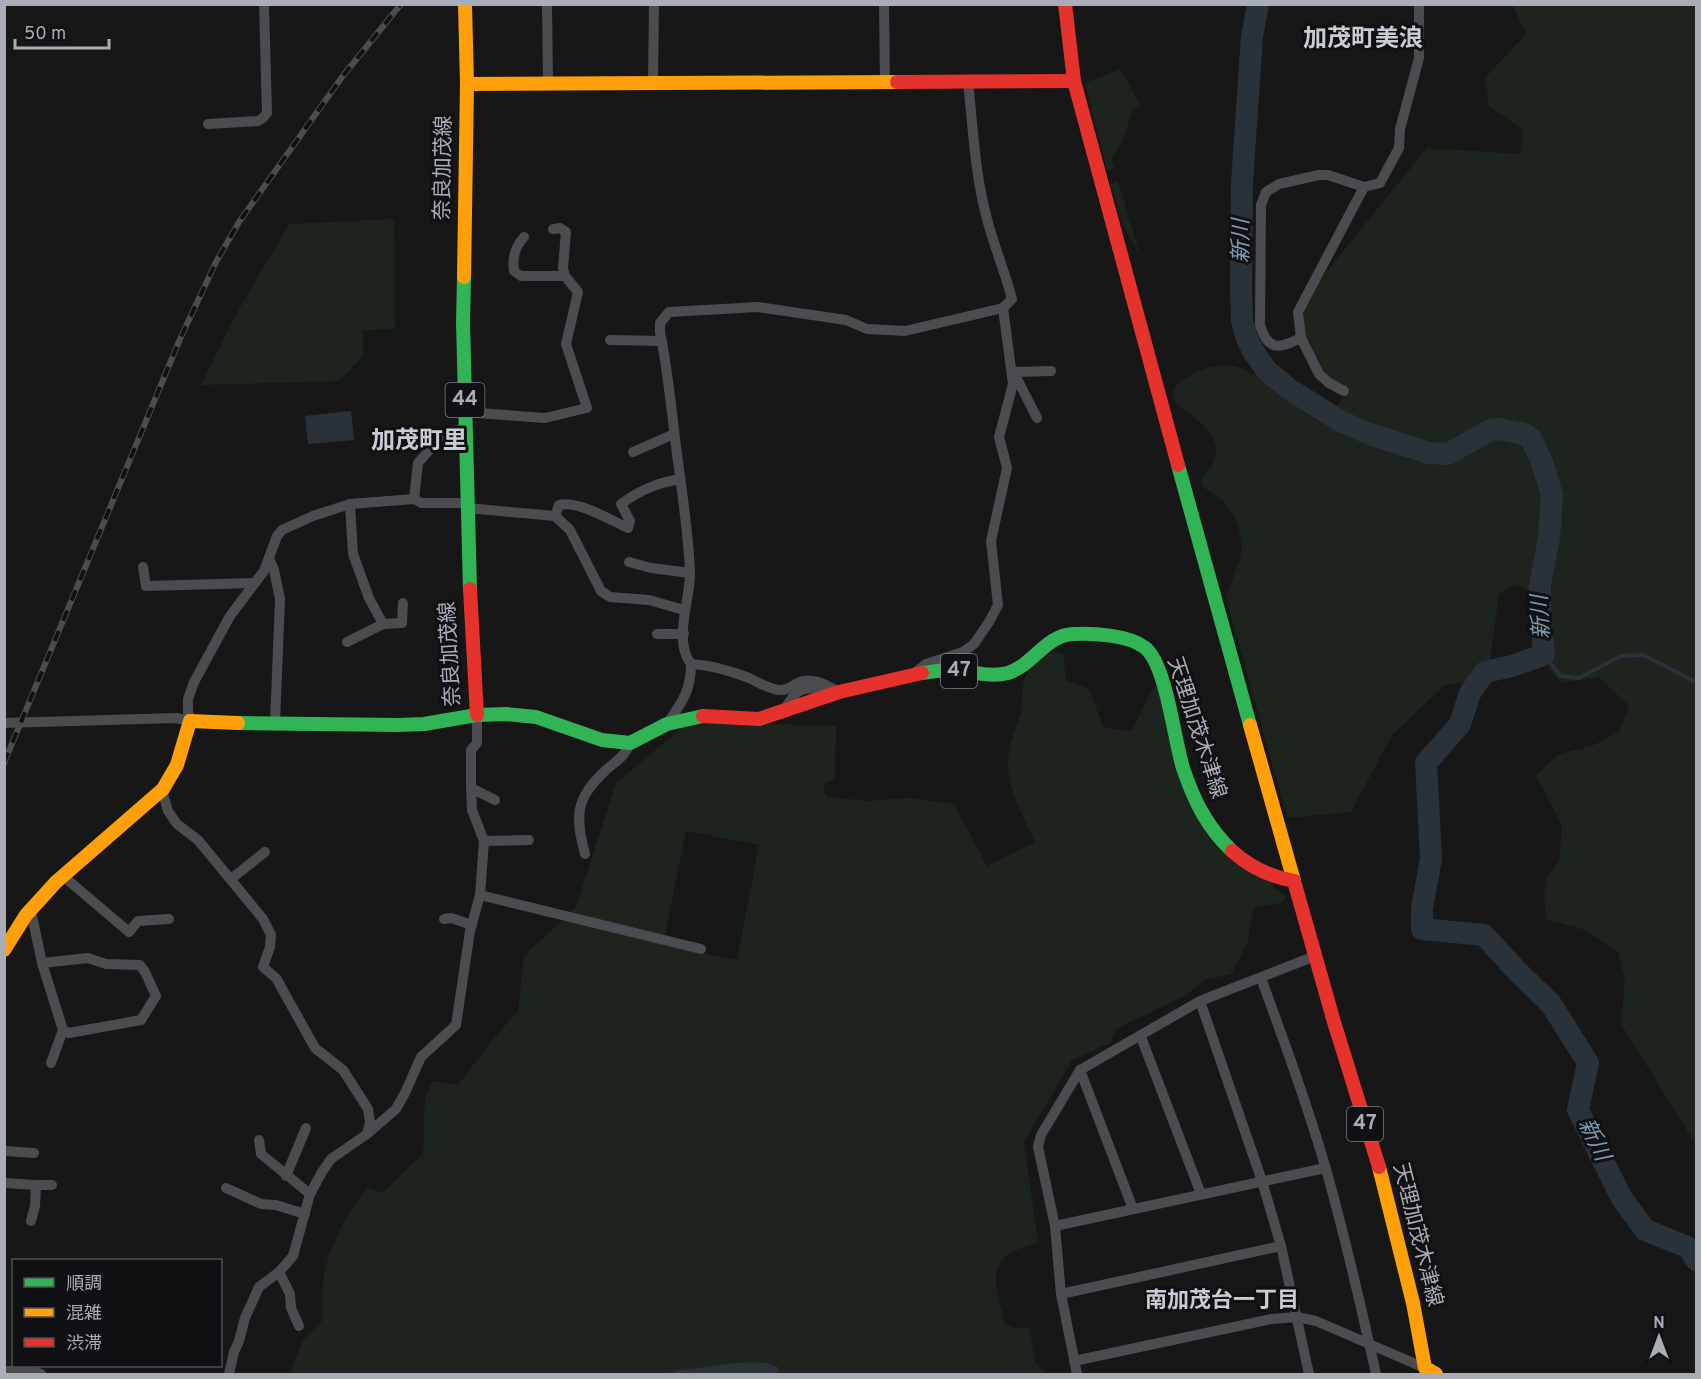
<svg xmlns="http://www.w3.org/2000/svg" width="1701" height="1379" font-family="Overpass,'Noto Sans JP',sans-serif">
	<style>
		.green { fill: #1d241e; fill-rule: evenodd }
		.water { fill: #2a3239 }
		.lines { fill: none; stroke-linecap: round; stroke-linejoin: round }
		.stream { stroke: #2a3239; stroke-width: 4 }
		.river { stroke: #2a3239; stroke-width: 22 }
		.street { stroke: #4b4c50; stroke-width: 10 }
		.fast { stroke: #30b455; stroke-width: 14 }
		.slow { stroke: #ff9f0a; stroke-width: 14 }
		.jam { stroke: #e5322d; stroke-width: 14 }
		.rail-casing { stroke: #4b4c4f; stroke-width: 6 }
		.rail { stroke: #111113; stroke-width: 4; stroke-dasharray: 11; stroke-linecap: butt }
		.labels { text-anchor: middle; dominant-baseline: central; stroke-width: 6; stroke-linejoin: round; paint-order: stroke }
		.shield { fill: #111113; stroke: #7b7e86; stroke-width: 1.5 }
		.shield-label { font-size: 20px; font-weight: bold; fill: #a8adb8 }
		.street-label { font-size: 21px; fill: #a8adb8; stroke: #111113 }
		.water-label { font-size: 22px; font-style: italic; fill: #7f9bb3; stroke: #111113 }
		.neighbourhood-label { font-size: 22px; font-weight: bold; fill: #c9ccd4; stroke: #111113 }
		.quarter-label { font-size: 24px; font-weight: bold; fill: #c9ccd4; stroke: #111113 }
	</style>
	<rect width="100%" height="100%" fill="#171717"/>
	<!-- green -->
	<g class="green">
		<path d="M1513,5H1696V1145L1621,1024L1625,981L1618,952L1585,930L1546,919L1544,894L1547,877L1559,861L1562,826L1536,775L1559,754L1594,745L1619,732L1629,706L1599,677L1562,683L1549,670L1546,600L1517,584L1499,594L1490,661L1465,682L1445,685L1392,735L1351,812L1287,818L1226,598L1241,555L1242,545L1238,525L1234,516L1222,500L1203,487L1201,481C1204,474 1209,471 1212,466C1227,435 1193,418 1175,402L1173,393L1176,386C1191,372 1219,359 1241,368C1257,374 1270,386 1286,393C1301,399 1320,403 1336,407L1348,390L1325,376L1306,341L1303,308L1326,272L1427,148L1520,154L1523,130L1489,106L1485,78L1526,34Z"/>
		<path d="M1120,69L1140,104L1133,109L1123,141L1111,158L1114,169L1107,171L1085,83Z"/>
		<path d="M1118,181L1140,256L1122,223L1111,184Z"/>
		<path d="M394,219L395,329L363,330V356L339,381L201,385L234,318L289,224Z"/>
		<path d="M1053,652L1063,653L1066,680L1089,689L1104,728L1132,731L1151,691L1159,683L1195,813L1274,883L1273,887L1286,896L1283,902L1254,908L1247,944L1231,974L1205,980L1186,995L1116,1029L1110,1043L1072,1060L1024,1142L1038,1242C1029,1246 1014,1249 1007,1255C987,1271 1000,1304 1005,1324L1015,1328H1029L1036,1364L1047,1374H778L779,1372L735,1363L680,1370L663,1374H290L302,1341L322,1321C323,1303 321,1282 326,1265C334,1237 349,1210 367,1188L382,1193L423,1154L425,1097L433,1081L458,1085L494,1038L518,1011L524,956L576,907L616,783L690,721L836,726L835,779L826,782L823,787L827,797L870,801L907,798L954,804L987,866L1035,842C1020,810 1001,780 1011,742C1014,732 1018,722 1021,712C1022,706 1022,700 1022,694C1024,668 1034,665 1053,652ZM686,831L759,845L737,960L663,945Z"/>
	</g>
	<!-- water -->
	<g class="water">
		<path d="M351,411L354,440L308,444L305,416Z"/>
		<path d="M735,1363C749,1363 768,1360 779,1368L778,1374H663L680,1370Z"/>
	</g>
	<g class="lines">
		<!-- stream -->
		<path class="stream" d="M1543,655L1561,676L1579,678L1621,656L1643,655L1696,682"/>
		<!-- river -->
		<path class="river" d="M1258,4L1252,37L1242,182L1241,288L1242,320L1246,336L1253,351L1267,371L1289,389L1342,422L1370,434L1429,453L1448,454L1490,430L1499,429L1524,434L1531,438L1542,462L1552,495L1549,538L1540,585V613L1544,653L1543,655L1512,666L1485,672L1470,693L1460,724L1426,763L1431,859L1422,908V929L1484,935L1518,972L1551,1004L1588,1063L1578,1110L1621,1197L1645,1230L1685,1246L1690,1249L1696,1260"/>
		<!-- street -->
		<g class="street">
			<path d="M547,4L548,83"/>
			<path d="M884,4L885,82"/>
			<path d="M653,82L654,4"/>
			<path d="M208,124L258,121L263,118L267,113L264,4"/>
			<path d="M553,229L560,228L566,232L563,268L565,276"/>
			<path d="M1301,338C1278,349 1268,351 1260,325L1261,205L1266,192L1279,184L1319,175H1328L1364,187"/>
			<path d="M610,340L662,341"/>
			<path d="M1013,371L1037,418"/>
			<path d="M1014,372L1051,371"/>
			<path d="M1344,391L1329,383L1319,374L1301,338L1298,312L1364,187L1380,183L1399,148L1400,129L1419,58V4"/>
			<path d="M465,412L545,418L587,408L566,344L578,292L565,276H521L514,271C512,257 515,247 524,237"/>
			<path d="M633,452L674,434"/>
			<path d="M414,499L418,463L438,440L449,433L466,427"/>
			<path d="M350,504L353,554L369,598L383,624"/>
			<path d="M467,508L555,516L570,530L601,591L610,597L649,600L684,610"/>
			<path d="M555,516L559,505C578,500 610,520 628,528L630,521L621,504C640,490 657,483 680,479"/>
			<path d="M269,558L274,570L280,599L275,723"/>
			<path d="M629,562L651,568L690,573"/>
			<path d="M143,567L146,586L255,583"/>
			<path d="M657,634H684"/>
			<path d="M347,642L383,624L402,623L403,603"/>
			<path d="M691,664C673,640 690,601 690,574C689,534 681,487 676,446C671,408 668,370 660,332V323L669,312L758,307L846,320L867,329L905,331L1003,308L1012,299C1005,272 994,246 987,219C975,175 973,128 968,82"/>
			<path d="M916,672L926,664L963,652L974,644L989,622L998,605L991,541L1007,468L999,437L1013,384L1003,308"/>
			<path d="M784,710C795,692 799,686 821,689"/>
			<path d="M4,723L176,718L190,721L188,712V699L194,682L230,616L264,571L277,536L282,530L313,516L350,504L414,499L421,503H467"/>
			<path d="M667,724C682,702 691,691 691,664C710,665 731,671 749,678C758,682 769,689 779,690C787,691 790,687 796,684C810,675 827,685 839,692"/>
			<path d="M471,788L495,800"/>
			<path d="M162,790L168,811L177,824L198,840L263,919L271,935L270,947L263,967L276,978L315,1048L343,1070L368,1109L370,1122L367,1134"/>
			<path d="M484,841L529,840"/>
			<path d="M585,854C575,816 575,798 606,770C616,761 625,757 630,743"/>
			<path d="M63,876L129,932L138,921L169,919"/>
			<path d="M231,879L265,852"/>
			<path d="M480,895L701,949"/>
			<path d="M31,911L42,963L63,1030L69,1033L141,1020L156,996L145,972L140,965L106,964L88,958L42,963"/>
			<path d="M444,919L451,918L472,925"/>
			<path d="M1261,978C1284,1041 1307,1104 1326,1169C1345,1237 1361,1306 1376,1374"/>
			<path d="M1200,1001L1262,1181L1281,1246L1309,1374"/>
			<path d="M1141,1037L1201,1194"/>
			<path d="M51,1063L63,1030"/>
			<path d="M1080,1070L1133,1209"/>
			<path d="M259,1140L261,1154L310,1194"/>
			<path d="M4,1151L34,1153"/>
			<path d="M286,1176L306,1128"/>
			<path d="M4,1183L36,1185L35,1206L31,1221"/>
			<path d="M36,1185H52"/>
			<path d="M226,1188L261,1204L276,1205L305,1214"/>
			<path d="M1055,1226L1325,1168"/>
			<path d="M279,1272L290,1294L291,1308L299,1326"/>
			<path d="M1061,1294L1281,1246"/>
			<path d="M1074,1361L1272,1319L1297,1317L1316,1321L1425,1368"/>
			<path d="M4,1371H34L41,1374"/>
			<path d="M229,1374L234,1352L239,1341L245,1318L259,1287L279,1272L293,1256L310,1194L322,1172L331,1159L367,1134L396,1109L405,1093L421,1057L456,1025L470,931L480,895L484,841L472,810L471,788V750L477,743V715"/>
			<path d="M1077,1374L1061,1294L1055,1226L1038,1147L1041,1135L1080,1070L1200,1001L1315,956"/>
		</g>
		<!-- fast -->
		<g class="fast">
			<path d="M464,277L463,322L470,589"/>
			<path d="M1178,465L1250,725"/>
			<path d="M922,673C931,672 941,670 950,670C969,670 988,678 1008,673C1033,665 1046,635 1073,634C1093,633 1128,635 1144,647C1167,663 1174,743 1184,771C1195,803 1208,828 1232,851"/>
			<path d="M238,723L397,725L424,724L477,715L506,714L536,717L602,740L630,743L667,724L703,716"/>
		</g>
		<!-- slow -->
		<g class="slow">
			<path d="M467,84L897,82"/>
			<path d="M464,277L467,84L465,4"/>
			<path d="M1250,725L1294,881"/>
			<path d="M4,950L26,915L56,882L163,789L177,765L190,721L238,723"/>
			<path d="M1379,1167L1413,1303L1425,1368L1436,1374"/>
		</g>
		<!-- jam -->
		<g class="jam">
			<path d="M1065,4L1074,81L1178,465"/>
			<path d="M897,82L1074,81"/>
			<path d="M470,589L477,715"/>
			<path d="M703,716L759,719L839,692L922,673"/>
			<path d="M1232,851C1250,867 1271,877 1294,881L1334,1022L1379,1167"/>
		</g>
		<!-- rail casing -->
		<g class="rail-casing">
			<path id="rail" d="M4,763L180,339L216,262L239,222L342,77L401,4"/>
		</g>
		<!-- rail -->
		<use href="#rail" class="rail"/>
	</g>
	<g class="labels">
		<!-- shield labels -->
		<g class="shield">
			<rect x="445.5" y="383" width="39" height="34" rx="4.5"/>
			<rect x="941" y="654" width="36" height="34" rx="4.5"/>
			<rect x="1347" y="1107" width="36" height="34" rx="4.5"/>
		</g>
		<g class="shield-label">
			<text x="465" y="400">44</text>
			<text x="959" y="671">47</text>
			<text x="1365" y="1124">47</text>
		</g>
		<!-- street labels -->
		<g class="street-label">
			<text transform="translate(444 168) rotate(-89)">奈良加茂線</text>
			<text transform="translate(451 654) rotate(-93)">奈良加茂線</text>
			<text transform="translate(1196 728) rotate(72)">天理加茂木津線</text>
			<text transform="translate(1417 1235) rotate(76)">天理加茂木津線</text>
		</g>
		<!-- water labels -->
		<g class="water-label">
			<text transform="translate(1242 241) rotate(-90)">新川</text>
			<text transform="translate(1542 617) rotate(-93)">新川</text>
			<text transform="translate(1593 1140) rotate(64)">新川</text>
		</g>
		<!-- neighbourhood labels -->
		<g class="neighbourhood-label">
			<text x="1222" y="1301">南加茂台一丁目</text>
		</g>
		<!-- quarter labels -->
		<g class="quarter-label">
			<text x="1363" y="40">加茂町美浪</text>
			<text x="419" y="442">加茂町里</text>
		</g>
	</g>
	<!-- border -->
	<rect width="1701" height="1379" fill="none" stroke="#a8adb8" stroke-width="12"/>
	<!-- legend -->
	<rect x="12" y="1259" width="210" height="108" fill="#111113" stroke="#4d4f55" stroke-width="1.5"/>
	<rect x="24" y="1278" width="30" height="9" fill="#30b455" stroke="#4d4f55" stroke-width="1.5"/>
	<text x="66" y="1289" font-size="18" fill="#a8adb8">順調</text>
	<rect x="24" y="1308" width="30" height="9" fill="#ff9f0a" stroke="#4d4f55" stroke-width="1.5"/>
	<text x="66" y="1319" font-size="18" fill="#a8adb8">混雑</text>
	<rect x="24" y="1338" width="30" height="9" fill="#e5322d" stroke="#4d4f55" stroke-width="1.5"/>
	<text x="66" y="1349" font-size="18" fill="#a8adb8">渋滞</text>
	<!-- north arrow -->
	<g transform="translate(1659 1337)" stroke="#111113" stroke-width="4.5" paint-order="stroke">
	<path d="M0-4.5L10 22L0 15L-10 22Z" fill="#a8adb8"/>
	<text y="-9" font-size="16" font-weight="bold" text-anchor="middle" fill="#a8adb8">N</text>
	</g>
	<!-- scale -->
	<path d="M15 39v9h94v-9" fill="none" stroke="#a8adb8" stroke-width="3"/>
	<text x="24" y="39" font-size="18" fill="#a8adb8" stroke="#111113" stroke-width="4.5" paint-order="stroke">50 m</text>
</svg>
